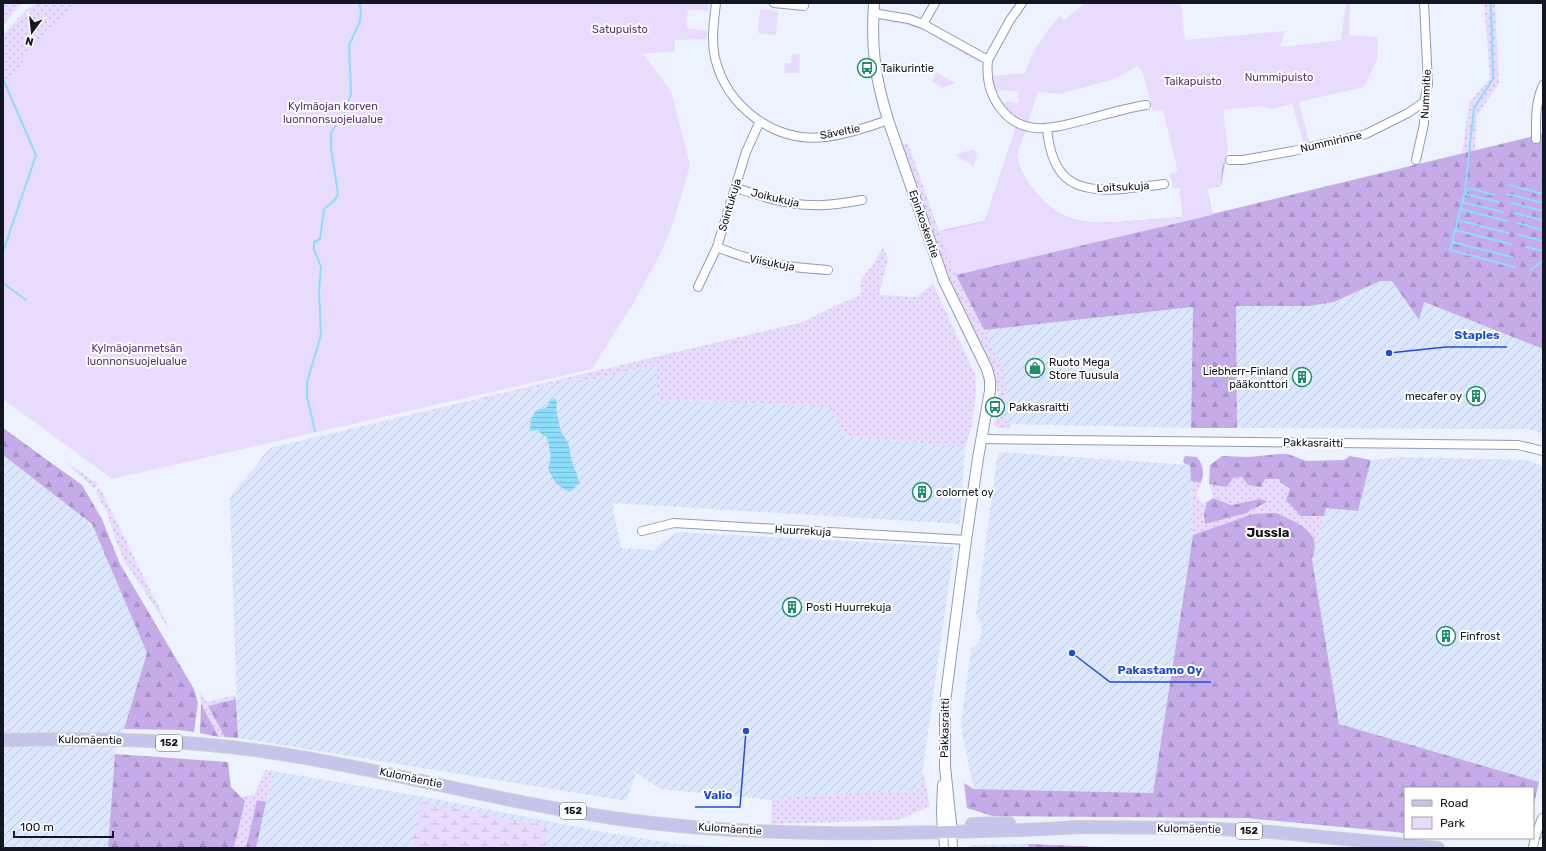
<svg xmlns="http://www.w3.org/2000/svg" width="1546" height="851" font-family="Rubik,sans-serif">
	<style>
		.industrial { fill: url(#industrial-furrows) }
		.grass { fill: url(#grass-dots) }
		.forest { fill: url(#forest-firs) }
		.wetland { fill: url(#wetland-marsh) }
		.park { fill: #e9dbfe }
		.water { fill: url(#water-rules) }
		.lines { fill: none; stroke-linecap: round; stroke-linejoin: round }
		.stream { stroke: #8ddcfc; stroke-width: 2 }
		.minor-casing { stroke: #8f9cb9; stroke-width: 10 }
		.tertiary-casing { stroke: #8f9cb9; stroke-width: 12 }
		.primary-casing { stroke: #cfd0d2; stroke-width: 14 }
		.minor { stroke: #fff; stroke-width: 8 }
		.tertiary { stroke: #fff; stroke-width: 10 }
		.primary { stroke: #c5c5ec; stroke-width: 12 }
		.labels { text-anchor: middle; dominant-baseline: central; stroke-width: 4; stroke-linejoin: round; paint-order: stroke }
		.shield { fill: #fff; stroke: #585c63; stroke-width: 1 }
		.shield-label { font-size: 10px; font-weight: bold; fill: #111620 }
		.park-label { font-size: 11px; fill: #58357d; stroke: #fff }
		.poi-label { font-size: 11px; fill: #111620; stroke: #fff; text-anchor: start }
		.street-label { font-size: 11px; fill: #111620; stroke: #fff }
		.quarter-label { font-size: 13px; font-weight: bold; fill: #111620; stroke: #fff }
		.leader { fill: none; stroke: #1d4ed8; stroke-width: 1.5 }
		.callout-dot { fill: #1d4ed8; stroke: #fff; stroke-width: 1.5 }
		.callout-label { font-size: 12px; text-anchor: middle; font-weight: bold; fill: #1d4ed8; stroke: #fff; stroke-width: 4; stroke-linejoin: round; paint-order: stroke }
	</style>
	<defs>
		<pattern id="industrial-furrows" width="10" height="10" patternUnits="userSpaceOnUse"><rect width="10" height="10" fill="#dce7fd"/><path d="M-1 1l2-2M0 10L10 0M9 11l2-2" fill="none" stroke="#bcc5d9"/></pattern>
		<pattern id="grass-dots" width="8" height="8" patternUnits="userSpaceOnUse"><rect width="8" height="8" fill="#e9dbfe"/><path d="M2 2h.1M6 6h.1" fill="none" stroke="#c7bbd9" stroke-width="1.8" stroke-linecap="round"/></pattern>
		<pattern id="forest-firs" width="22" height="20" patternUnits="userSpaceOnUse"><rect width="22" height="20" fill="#c5abe8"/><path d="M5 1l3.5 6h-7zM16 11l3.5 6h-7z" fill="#a892c7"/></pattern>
		<pattern id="wetland-marsh" width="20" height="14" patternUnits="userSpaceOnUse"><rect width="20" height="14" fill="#e9dbfe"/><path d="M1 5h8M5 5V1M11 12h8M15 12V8" fill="none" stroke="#c7bbd9"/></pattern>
		<pattern id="water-rules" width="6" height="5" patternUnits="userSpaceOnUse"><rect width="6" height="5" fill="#8ddcfc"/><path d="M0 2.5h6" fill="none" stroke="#79bcd8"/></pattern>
	</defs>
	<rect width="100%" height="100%" fill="#ecf2fe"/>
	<!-- industrial -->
	<g class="industrial">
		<path d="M1380,281H1392L1418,319L1423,302L1543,349V434L1529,429L1237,428L1236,306H1309L1334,302Z"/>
		<path d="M1193,307L1191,428L1008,424L1002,414L1006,390L984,330Z"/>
		<path d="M657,365L658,402L678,400L830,407L845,436L965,447L960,524L612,503L621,548L654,550L665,540L679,532L954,547L920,789L915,791L801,796L772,800L660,789L636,773L626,801L238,738L230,497L270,448L580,378L581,382Z"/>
		<path d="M998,452L1190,465L1193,535L1153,793L974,789L962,733L961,723L971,649L980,641L982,625L976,614Z"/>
		<path d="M3,455L92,524L147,653L124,729L115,754L108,848H3Z"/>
		<path d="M1402,457L1527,460L1543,466V754L1539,782L1339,724L1312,559L1326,508L1358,511L1371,460Z"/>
		<path d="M273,771L425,797L603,832L677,844L739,848H255Z"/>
		<path d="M1028,844L1029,848H968L970,845Z"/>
	</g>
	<!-- grass -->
	<g class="grass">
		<path d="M3,3H24L19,6L3,25Z"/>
		<path d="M38,3H76L29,53L3,91V35L27,9Z"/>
		<path d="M1484,3H1495L1499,83L1477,116L1475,150L1462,154L1469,103L1490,78Z"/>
		<path d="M884,19L920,26L980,60L978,62L925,31L907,25L886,21Z"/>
		<path d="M890,137L984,369L982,370L938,281L889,140Z"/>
		<path d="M901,144H908L939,231L944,230L956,275L1002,366L1006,390L1002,414L1008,424H1010V428H998L994,425L1000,392L997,391L994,373L947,279Z"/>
		<path d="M883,247L888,259L879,295L916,297L933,284L975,374L976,390L972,426L965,447L845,436L830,407L678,400L658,402L657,365L581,382L579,378L270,448L803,322L835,306L861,295L860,284L863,276L874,264Z"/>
		<path d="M63,460L98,484L99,485L93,488Z"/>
		<path d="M1242,477L1279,479L1280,482L1290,489L1301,516H1324L1315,547L1313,539L1253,514L1193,535L1191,481L1201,483L1197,493L1199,500L1203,503L1207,502L1204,514L1247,513C1253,507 1261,507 1266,501L1260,499L1231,505L1213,498L1212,491L1209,484L1227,487L1233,478Z"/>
		<path d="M100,488L171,632L124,560L115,538L108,515L95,491Z"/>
		<path d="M200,690L206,702L236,695V699L208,706L225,737H219L201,704Z"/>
		<path d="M265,770L273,771L266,802L257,801L246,848H234L245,802L240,797L255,794Z"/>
		<path d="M923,771L930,806L899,820L771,824L772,800L801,796L915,791L920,789Z"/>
	</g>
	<!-- forest -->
	<g class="forest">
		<path d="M1016,128L1025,132C1022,139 1018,147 1017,155C1016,164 1027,181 1032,188C1061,225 1088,225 1131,221C1148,220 1165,218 1183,217L1180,188L1225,162L1221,186L1207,188L1212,214L1543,134V349L1424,302L1419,320L1392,281H1380L1334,302L1309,306H1236L1237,428H1191L1193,307L984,330L956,275L944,230L985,221Z"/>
		<path d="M3,428L82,485L102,519L120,564L194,689L198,703L194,732L180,730L124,729L147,653L92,524L3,455Z"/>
		<path d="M1279,454H1288L1306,461L1344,460L1350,456L1371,460L1358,511L1326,508L1324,516H1301L1286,500L1290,489L1280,482L1279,479H1265L1261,487L1248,485L1242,477L1233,478L1227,487L1209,484L1210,465L1222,456L1248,457Z"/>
		<path d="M1185,456L1197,457C1204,466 1204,472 1201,483L1191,481L1190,465L1185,464L1183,461Z"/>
		<path d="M1213,498L1231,505L1260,499L1267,501C1261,507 1253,507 1247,513L1205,524L1204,514L1207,502Z"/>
		<path d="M1276,513C1291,520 1314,528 1315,546C1315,550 1313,555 1312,559L1339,724L1539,782L1533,809V788H1405V833L1246,818L992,816L967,808L964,783L974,789L1153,793L1193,535L1253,514Z"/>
		<path d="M236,699L238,738L225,737L208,706Z"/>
		<path d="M201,704L219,737L200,733Z"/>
		<path d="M115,754L228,762L231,787L245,801L234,848H108Z"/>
		<path d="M257,800L266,802L256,848H246Z"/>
		<path d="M1028,844L1125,848H1029Z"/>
	</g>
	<!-- wetland -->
	<path class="wetland" d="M421,802L548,826L544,848H411Z"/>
	<!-- park -->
	<g class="park">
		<path d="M76,3H709L708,11L688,9L686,28L707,31V39L675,40V51L643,54L671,91L690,165L674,221L660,255L631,307L592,369L112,479L3,399V91L29,53Z"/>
		<path d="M1085,3H1181L1185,40L1285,31L1280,47L1341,40L1346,3H1350L1349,35L1378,37L1377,60L1364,87L1299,102L1309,142L1304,143L1292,104L1271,109L1259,106L1223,110L1228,149L1222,169L1221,186L1207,188L1212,215L956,275L939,232L985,221L1016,128L1025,132C1022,139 1018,147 1017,155C1016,164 1027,181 1032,188C1061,225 1088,225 1131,221C1148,220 1166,218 1183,217L1180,188L1173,189L1170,174L1178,172L1163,110L1153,111L1143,73L1138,66L1114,79L1059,94L1038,92L1028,122L1011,113L1002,104L1008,101L1018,104L1019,102V99L1017,97L1019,92L1005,90L994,93L991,76L1025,73C1032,51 1044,33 1060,16L1064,20Z"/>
		<path d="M760,9L778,11L776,35L758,33Z"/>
		<path d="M792,54H800L799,73H784L785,63H791Z"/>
		<path d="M936,72L955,83L942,88L932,81Z"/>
		<path d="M973,149L977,153L974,166L955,155Z"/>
	</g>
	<!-- water -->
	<path class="water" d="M555,398L557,403L556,410L561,432L568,442L572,462L580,483L570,492C558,487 553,481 548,468C553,456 549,449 547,437L543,436L538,430L530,431C529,425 532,412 539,409C541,408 544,409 546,408L550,401Z"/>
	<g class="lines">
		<!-- stream -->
		<g class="stream">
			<path d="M1491,3L1493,79L1474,108L1465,191L1450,250L1515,267"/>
			<path d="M3,39V56"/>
			<path d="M3,79L36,155L3,252"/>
			<path d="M1509,185L1543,194"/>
			<path d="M1465,193L1470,188L1494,195"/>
			<path d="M1464,194L1499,202"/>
			<path d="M1507,194L1543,203"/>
			<path d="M1462,202L1503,212"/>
			<path d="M1511,203L1543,211"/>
			<path d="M1460,209L1507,221"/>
			<path d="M1514,213L1543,220"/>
			<path d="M1457,220L1508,233"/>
			<path d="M1517,223L1543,230"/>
			<path d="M1455,230L1511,244"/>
			<path d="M1519,235L1543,241"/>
			<path d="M1452,242L1512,257"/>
			<path d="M1526,247L1543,251"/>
			<path d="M1530,270L1543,261"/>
			<path d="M3,283L26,300"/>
			<path d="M315,431L307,397V382L321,335L319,290L321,267L314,249V242L320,239L324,209L334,201L338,194L331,148V133L346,110L351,93L349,45L360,21L361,9L359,3"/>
		</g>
		<!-- minor casing -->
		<g class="minor-casing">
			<g id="minor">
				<path d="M716,3C714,21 711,40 715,58C727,107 774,143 826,137C847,134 869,127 888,120"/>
				<path d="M774,3L804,6"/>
				<path d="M873,13L909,19L923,24L988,60C986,78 989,94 1001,109C1025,140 1060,126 1092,118C1110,113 1127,108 1146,105"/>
				<path d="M923,24L935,3"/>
				<path d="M988,60L1010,20L1022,3"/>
				<path d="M1047,129C1052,181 1075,193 1124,189C1138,187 1151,186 1164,184"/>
				<path d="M1536,139C1536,120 1535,103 1543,85"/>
				<path d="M1230,160H1243L1293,151L1366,134L1408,113L1424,102"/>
				<path d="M1416,160L1424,124V102L1428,84L1424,3"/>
				<path d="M736,188C761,196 786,205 812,205C829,206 846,203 862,200"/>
				<path d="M717,247C757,264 787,267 828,270"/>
				<path d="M698,287L717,247L746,152L760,121"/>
				<path d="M981,439L1518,445L1543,451"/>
				<path d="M642,531L674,523L966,540"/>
				<path d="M943,833L944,848"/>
				<path d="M952,833L953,848"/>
				<path d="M1533,848L1535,837L1542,818"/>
				<path d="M1542,848L1543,842"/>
			</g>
		</g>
		<!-- tertiary casing -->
		<g class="tertiary-casing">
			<g id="tertiary">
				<path d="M874,3C871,48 875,77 888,120L944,281L987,369L990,380V391L978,458L966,540L945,702V767L952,833"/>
				<path d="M943,833L942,810L943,785"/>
			</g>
		</g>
		<!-- primary casing -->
		<g class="primary-casing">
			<g id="primary">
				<path d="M3,740C94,738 186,739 275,753C389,770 499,802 613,818C682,828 750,832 820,833C907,834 994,832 1082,827"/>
				<path d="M972,824L1009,823"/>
				<path d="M1073,827L1201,828L1271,832L1438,848"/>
			</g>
		</g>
		<!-- minor -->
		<use href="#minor" class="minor"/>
		<!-- tertiary -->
		<use href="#tertiary" class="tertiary"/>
		<!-- primary -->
		<use href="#primary" class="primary"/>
	</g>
	<!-- icons -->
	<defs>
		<g id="bus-ring" transform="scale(1)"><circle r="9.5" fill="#fff" stroke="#208e6d" stroke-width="1.5"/><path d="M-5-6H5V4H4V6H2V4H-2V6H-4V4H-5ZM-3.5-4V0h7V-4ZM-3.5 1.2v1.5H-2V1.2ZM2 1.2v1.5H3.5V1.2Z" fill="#208e6d"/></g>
		<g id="shop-ring" transform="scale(1)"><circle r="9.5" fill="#fff" stroke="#208e6d" stroke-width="1.5"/><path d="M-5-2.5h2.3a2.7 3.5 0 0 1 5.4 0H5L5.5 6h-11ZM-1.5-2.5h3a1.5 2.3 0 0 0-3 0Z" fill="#208e6d"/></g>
		<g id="building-ring" transform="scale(1)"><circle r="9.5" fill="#fff" stroke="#208e6d" stroke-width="1.5"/><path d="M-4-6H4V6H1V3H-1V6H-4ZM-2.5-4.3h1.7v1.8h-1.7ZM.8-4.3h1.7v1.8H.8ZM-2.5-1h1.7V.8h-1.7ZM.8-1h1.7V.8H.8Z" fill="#208e6d"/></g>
	</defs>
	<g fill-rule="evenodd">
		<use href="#bus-ring" x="867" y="68"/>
		<use href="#shop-ring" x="1035" y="368"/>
		<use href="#building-ring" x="1302" y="377"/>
		<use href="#building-ring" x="1476" y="396"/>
		<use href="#bus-ring" x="995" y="407"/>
		<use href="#building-ring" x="922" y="492"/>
		<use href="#building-ring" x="792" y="607"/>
		<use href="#building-ring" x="1446" y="636"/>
	</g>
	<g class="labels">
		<!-- shield labels -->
		<g class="shield">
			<rect x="156" y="735" width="26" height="16" rx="3"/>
			<rect x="560" y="803" width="26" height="16" rx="3"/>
			<rect x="1236" y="823" width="26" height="16" rx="3"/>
		</g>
		<g class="shield-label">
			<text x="169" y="743">152</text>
			<text x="573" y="811">152</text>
			<text x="1249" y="831">152</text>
		</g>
		<!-- park labels -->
		<g class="park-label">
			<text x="620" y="29">Satupuisto</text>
			<text x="1279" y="77">Nummipuisto</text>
			<text x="1193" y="81">Taikapuisto</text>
			<text x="333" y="106">Kylmäojan korven<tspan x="333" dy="13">luonnonsuojelualue</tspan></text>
			<text x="137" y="348">Kylmäojanmetsän<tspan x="137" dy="13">luonnonsuojelualue</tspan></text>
		</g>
		<!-- poi labels -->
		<g class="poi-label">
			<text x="881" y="68">Taikurintie</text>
			<text x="1049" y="362">Ruoto Mega<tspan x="1049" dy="13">Store Tuusula</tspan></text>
			<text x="1288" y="371" text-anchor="end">Liebherr-Finland<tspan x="1288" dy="13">pääkonttori</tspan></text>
			<text x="1462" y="396" text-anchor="end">mecafer oy</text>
			<text x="1009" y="407">Pakkasraitti</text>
			<text x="936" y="492">colornet oy</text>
			<text x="806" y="607">Posti Huurrekuja</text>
			<text x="1460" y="636">Finfrost</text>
		</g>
		<!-- street labels -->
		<g class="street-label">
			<text transform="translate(1426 94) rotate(-87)">Nummitie</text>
			<text transform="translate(840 132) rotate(-11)">Säveltie</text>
			<text transform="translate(1331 142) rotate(-13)">Nummirinne</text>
			<text transform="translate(1123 187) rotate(-3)">Loitsukuja</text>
			<text transform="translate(775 198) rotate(13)">Joikukuja</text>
			<text transform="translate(730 205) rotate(-73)">Sointukuja</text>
			<text transform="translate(924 224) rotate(71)">Epinkoskentie</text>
			<text transform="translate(772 263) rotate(11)">Viisukuja</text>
			<text transform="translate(1313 443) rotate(1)">Pakkasraitti</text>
			<text transform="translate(803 531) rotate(3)">Huurrekuja</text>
			<text transform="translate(945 728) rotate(-89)">Pakkasraitti</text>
			<text transform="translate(90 740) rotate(1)">Kulomäentie</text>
			<text transform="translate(411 778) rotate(12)">Kulomäentie</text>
			<text transform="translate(730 829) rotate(4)">Kulomäentie</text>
			<text transform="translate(1189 829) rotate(1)">Kulomäentie</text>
		</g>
		<!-- quarter labels -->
		<g class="quarter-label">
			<text x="1268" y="532">Jussla</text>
		</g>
	</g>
	<!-- callouts -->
	<path class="leader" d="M1389 353L1446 347H1507M1072 653L1110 682H1211M746 731L740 807H695"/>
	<g class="callout-dot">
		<circle cx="1389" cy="353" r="4"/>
		<circle cx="1072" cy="653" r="4"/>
		<circle cx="746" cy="731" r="4"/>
	</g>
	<g class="callout-label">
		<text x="1477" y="339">Staples</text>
		<text x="1160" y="674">Pakastamo Oy</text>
		<text x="718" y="799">Valio</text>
	</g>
	<!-- border -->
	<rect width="1546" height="851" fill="none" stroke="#111620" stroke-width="8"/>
	<!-- legend -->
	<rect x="1404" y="787" width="130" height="52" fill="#ffffff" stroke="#a0a2a6"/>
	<rect x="1412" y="800" width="20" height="6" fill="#c5c5ec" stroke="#a0a2a6"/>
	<text x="1440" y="807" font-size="12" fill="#111620">Road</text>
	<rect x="1412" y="817" width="20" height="12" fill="#e9dbfe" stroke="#a0a2a6"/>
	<text x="1440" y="827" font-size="12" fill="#111620">Park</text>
	<!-- north arrow -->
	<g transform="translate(32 32) rotate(195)" stroke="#ffffff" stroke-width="3" paint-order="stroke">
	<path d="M0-3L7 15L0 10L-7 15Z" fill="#111620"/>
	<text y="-6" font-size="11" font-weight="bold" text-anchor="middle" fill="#111620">N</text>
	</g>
	<!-- scale -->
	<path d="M14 831v6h99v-6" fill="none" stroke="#111620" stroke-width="2"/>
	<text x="20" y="831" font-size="12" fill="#111620" stroke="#ffffff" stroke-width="3" paint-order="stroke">100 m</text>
</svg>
